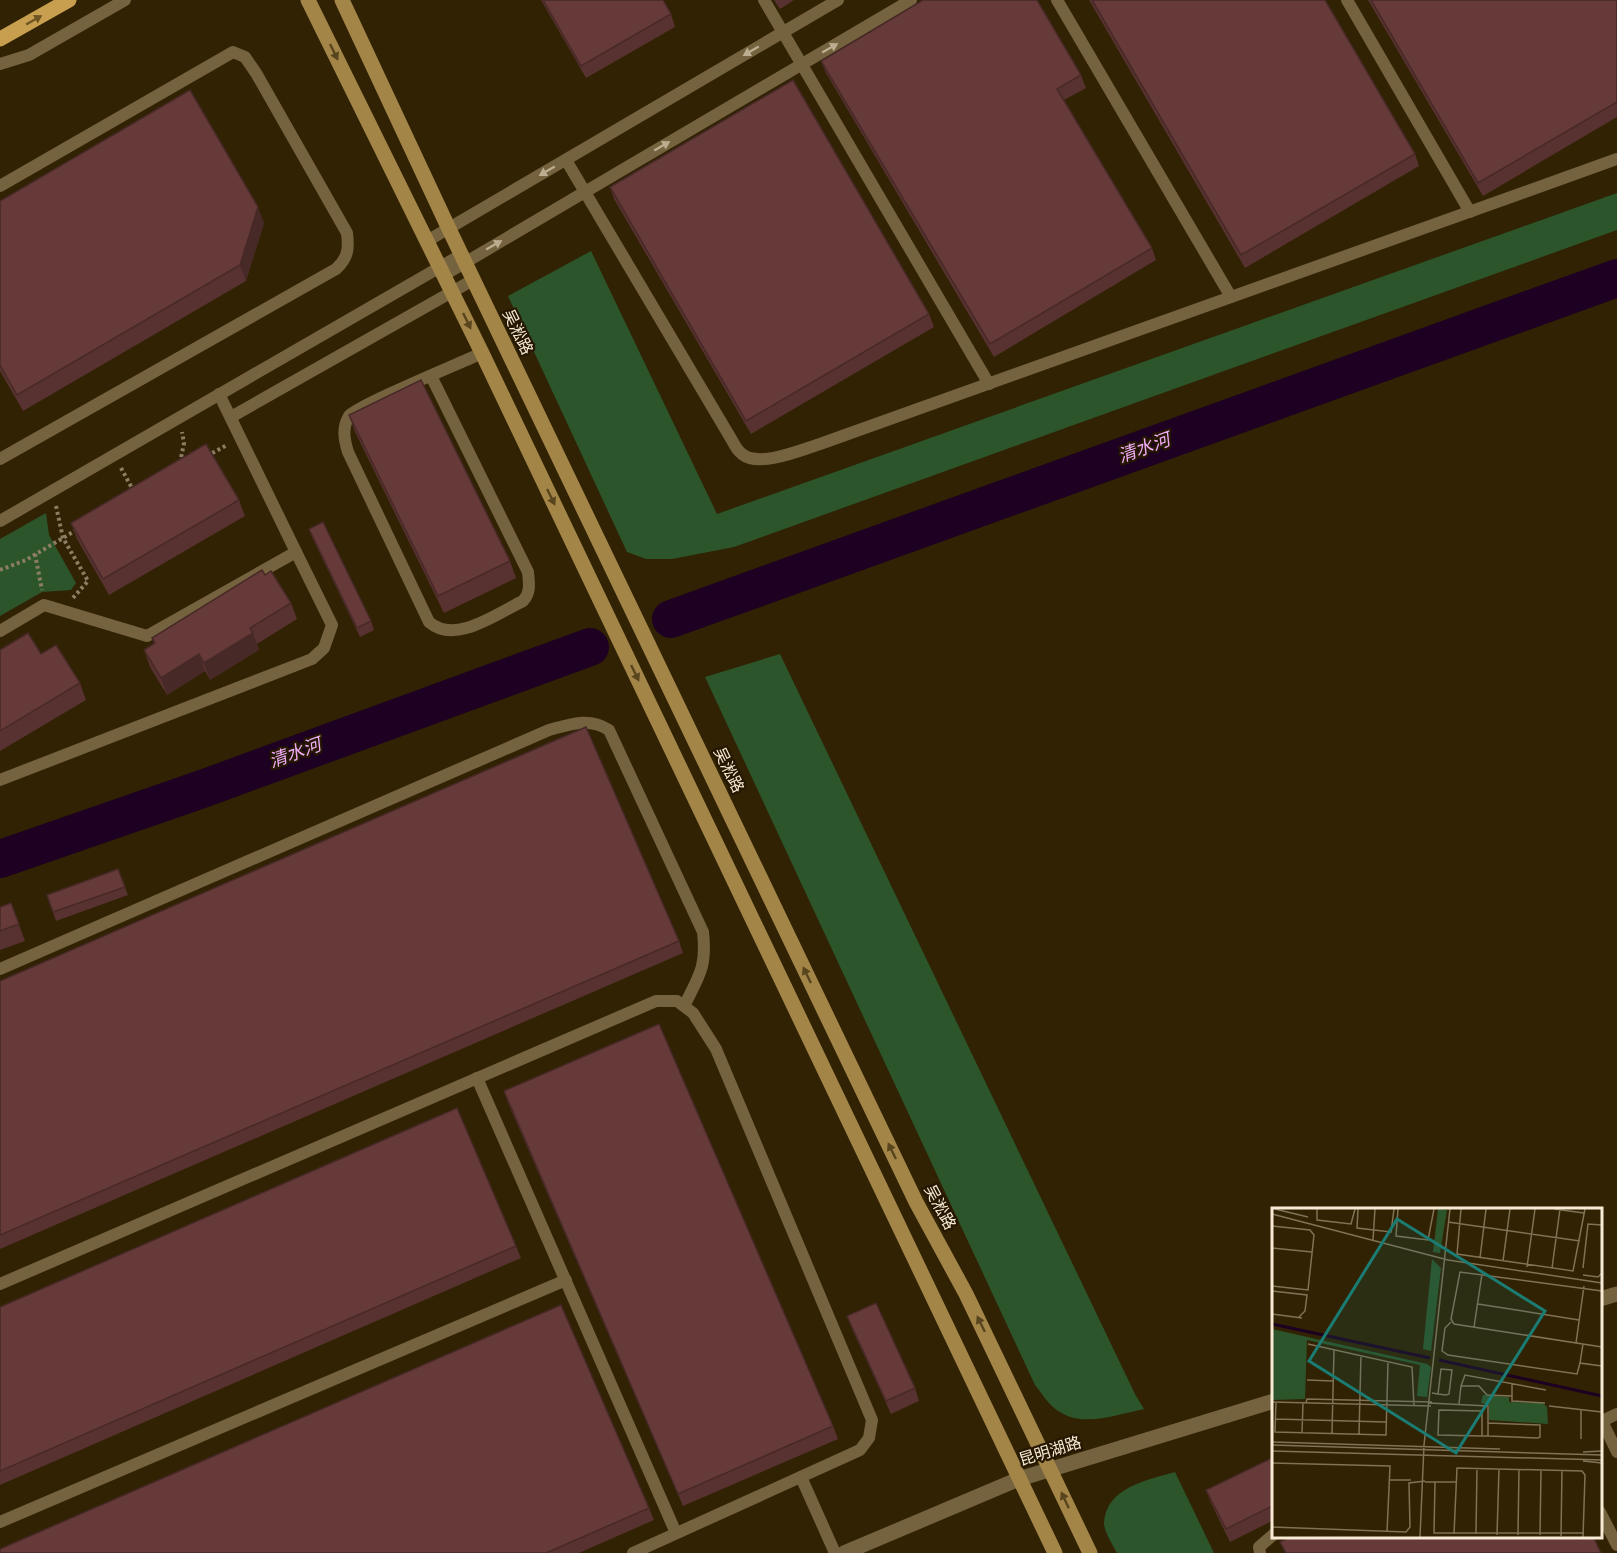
<svg xmlns="http://www.w3.org/2000/svg" width="1617" height="1553" font-family="Figtree,'Noto Sans SC',sans-serif">
	<style>
		.green { fill: #2d552b }
		.lines { fill: none; stroke-linecap: round; stroke-linejoin: round }
		.river { stroke: #1e0122; stroke-width: 38 }
		.path { stroke: #8b7e63; stroke-width: 4; stroke-dasharray: 3 3; stroke-linecap: butt }
		.service { stroke: #75623e; stroke-width: 12 }
		.tertiary { stroke: #75623e; stroke-width: 15 }
		.secondary { stroke: #a38548; stroke-width: 15 }
		.primary { stroke: #c79f4e; stroke-width: 15 }
		.wall { fill: #583230 }
		.shaded-wall { fill: #472927 }
		.building { fill: #663a38; stroke: #472927; stroke-width: 1.5 }
		.oneway { fill: #6e5523 }
		.oneway2 { fill: #bcad91 }
		.oneway3 { fill: #58441d }
		.labels { text-anchor: middle; dominant-baseline: central; stroke-width: 4.5; stroke-linejoin: round; paint-order: stroke }
		.street-label { font-size: 16px; fill: #f7ebd5; stroke: #261800 }
		.water-label { font-size: 18px; font-style: italic; fill: #f1acf9; stroke: #261800 }
		.inset-river { fill: none; stroke: #1e0122; stroke-width: 3 }
		.inset-road { fill: none; stroke: #807257; stroke-width: 1.5 }
		.view { fill: #1b7c73; fill-opacity: 0.15; stroke: #1b7c73; stroke-width: 3 }
		.inset-edge { fill: none; stroke: #f7ebd5; stroke-width: 3 }
	</style>
	<rect width="100%" height="100%" fill="#302203"/>
	<!-- green -->
	<g class="green">
		<path d="M1617,193V230L734,547L672,559H646L627,552L508,296L591,251L717,514Z"/>
		<path d="M46,513L49,535L76,583L71,590L42,592L0,616V539Z"/>
		<path d="M780,654L1135,1394L1144,1409C1114,1415 1079,1430 1053,1407C1046,1401 1041,1392 1035,1385L705,677Z"/>
		<path d="M1175,1472L1214,1553H1117C1113,1545 1104,1532 1104,1523C1106,1487 1148,1480 1175,1472Z"/>
	</g>
	<g class="lines">
		<!-- river -->
		<g class="river">
			<path d="M671,619L1617,278"/>
			<path d="M0,859L205,788L590,647"/>
		</g>
		<!-- path -->
		<g class="path">
			<path d="M207,456L227,445"/>
			<path d="M180,463L184,443L182,432"/>
			<path d="M121,468L133,490"/>
			<path d="M56,506L63,538L88,581L72,599"/>
			<path d="M35,554L42,590"/>
			<path d="M0,570L26,560L78,529"/>
		</g>
		<!-- service -->
		<g class="service">
			<path d="M764,0L989,384"/>
			<path d="M1057,0L1231,297"/>
			<path d="M1347,0L1470,212"/>
			<path d="M0,64L29,55L125,0"/>
			<path d="M566,160L733,442C735,446 738,451 742,454C759,468 801,450 820,444L1617,159"/>
			<path d="M0,186L233,52L245,57L256,73L347,233C349,249 348,258 336,269L0,459"/>
			<path d="M427,241L838,0"/>
			<path d="M444,275L911,0"/>
			<path d="M431,376L528,572C529,584 531,592 523,601C496,614 455,645 429,622L348,452C344,439 342,428 349,416C356,406 463,362 482,353"/>
			<path d="M231,417L473,280"/>
			<path d="M0,521L461,255"/>
			<path d="M0,631L44,605L147,636L296,552L219,394"/>
			<path d="M0,780L312,659L324,648L332,625L296,552"/>
			<path d="M0,969L549,730C571,724 589,717 609,730L703,932C707,967 699,976 684,1006"/>
			<path d="M477,1078L676,1533"/>
			<path d="M0,1284L656,1001H677L693,1013L716,1049L872,1420L869,1438L860,1450L633,1553"/>
			<path d="M1617,1414L1602,1421L1617,1452"/>
			<path d="M801,1477L835,1553"/>
			<path d="M1600,1512L1617,1545"/>
			<path d="M0,1522L566,1280"/>
			<path d="M1260,1553L1259,1547L1274,1534"/>
		</g>
		<!-- tertiary -->
		<g class="tertiary">
			<path d="M1600,1299L1617,1294"/>
			<path d="M844,1553L1019,1479L1274,1401"/>
		</g>
		<!-- secondary -->
		<g class="secondary">
			<path d="M308,0L482,353L1055,1553"/>
			<path d="M342,0L449,229L916,1202L966,1294L1090,1553"/>
		</g>
		<!-- primary -->
		<path class="primary" d="M0,39L69,0"/>
	</g>
	<!-- wall -->
	<g class="wall">
		<path d="M541,0H663L671,14L675,27L586,78Z"/>
		<path d="M774,0H794L780,9Z"/>
		<path d="M1089,0H1325L1415,154L1419,166L1245,268Z"/>
		<path d="M1368,0H1617V117L1483,196Z"/>
		<path d="M821,61L1081,75L1086,88L1064,100L1152,248L1156,260L994,357L826,73Z"/>
		<path d="M610,187L929,314L934,327L751,434L614,199Z"/>
		<path d="M0,201L264,223L246,281L23,411L0,371Z"/>
		<path d="M349,415L510,561L516,578L444,613L355,432Z"/>
		<path d="M239,500L245,516L109,595L77,539L71,523Z"/>
		<path d="M309,529L371,621L374,630L360,637L312,537Z"/>
		<path d="M265,575L291,603L297,619L257,644L259,650L210,680L205,671L167,695L150,667L144,650L154,644L152,638Z"/>
		<path d="M0,650L41,654L80,683L86,700L0,751Z"/>
		<path d="M118,869L128,895L56,921L47,895Z"/>
		<path d="M11,903L25,941L0,950V907Z"/>
		<path d="M679,941L683,953L0,1249V981Z"/>
		<path d="M504,1091L833,1426L838,1439L683,1506L508,1103Z"/>
		<path d="M516,1246L521,1258L0,1485V1307Z"/>
		<path d="M847,1316L915,1388L919,1401L891,1414L852,1329Z"/>
		<path d="M1274,1457V1520L1230,1542L1211,1503L1206,1490Z"/>
		<path d="M649,1508L654,1520L579,1553H0Z"/>
	</g>
	<!-- shaded-wall -->
	<g class="shaded-wall">
		<path d="M258,207L264,223L246,281L240,265Z"/>
		<path d="M253,633L259,650L210,680L204,663Z"/>
		<path d="M199,654L205,671L167,695L161,678Z"/>
	</g>
	<!-- building -->
	<g class="building">
		<path d="M543,0H663L671,14L581,66Z"/>
		<path d="M923,0H1037L1081,75L1057,89L1152,248L990,344L821,61Z"/>
		<path d="M1092,0H1325L1415,154L1241,255Z"/>
		<path d="M1371,0H1617V102L1478,183Z"/>
		<path d="M793,80L929,314L746,421L610,187Z"/>
		<path d="M190,90L258,207L240,265L17,395L0,365V201Z"/>
		<path d="M421,380L510,561L438,596L349,415Z"/>
		<path d="M206,444L239,500L103,579L71,523Z"/>
		<path d="M323,522L371,621L357,628L309,529Z"/>
		<path d="M262,570L265,575L271,571L291,603L250,628L253,633L204,663L199,654L161,678L144,650L155,643L152,638Z"/>
		<path d="M28,633L41,654L56,645L80,683L0,731V650Z"/>
		<path d="M586,727L679,941L0,1235V981Z"/>
		<path d="M118,869L125,887L53,912L47,895Z"/>
		<path d="M11,903L19,924L0,931V907Z"/>
		<path d="M659,1024L833,1426L678,1494L504,1091Z"/>
		<path d="M457,1108L516,1246L0,1471V1307Z"/>
		<path d="M876,1303L915,1388L886,1401L847,1316Z"/>
		<path d="M561,1305L649,1508L546,1553H0V1549Z"/>
		<path d="M1274,1457V1505L1226,1529L1206,1490Z"/>
		<path d="M1291,1536H1593L1601,1553H1286L1280,1542Z"/>
	</g>
	<!-- one-way arrows -->
	<defs><path id="oneway-solid" d="M-6-.8H1V-3.2L6.5 0L1 3.2V.8H-6Z" transform="scale(1.5)"/></defs>
	<use class="oneway" href="#oneway-solid" transform="translate(34 20) rotate(-30)"/>
	<g class="oneway2">
		<use href="#oneway-solid" transform="translate(830 48) rotate(-30)"/>
		<use href="#oneway-solid" transform="translate(751 51) rotate(150)"/>
		<use href="#oneway-solid" transform="translate(662 146) rotate(-30)"/>
		<use href="#oneway-solid" transform="translate(547 171) rotate(150)"/>
		<use href="#oneway-solid" transform="translate(494 245) rotate(-30)"/>
	</g>
	<g class="oneway3">
		<use href="#oneway-solid" transform="translate(334 52) rotate(64)"/>
		<use href="#oneway-solid" transform="translate(467 321) rotate(64)"/>
		<use href="#oneway-solid" transform="translate(551 497) rotate(64)"/>
		<use href="#oneway-solid" transform="translate(635 673) rotate(64)"/>
		<use href="#oneway-solid" transform="translate(807 975) rotate(-116)"/>
		<use href="#oneway-solid" transform="translate(892 1151) rotate(-116)"/>
		<use href="#oneway-solid" transform="translate(981 1324) rotate(-116)"/>
		<use href="#oneway-solid" transform="translate(1065 1500) rotate(-115)"/>
	</g>
	<g class="labels">
		<!-- street labels -->
		<g class="street-label">
			<text transform="translate(518 332) rotate(64)">吴淞路</text>
			<text transform="translate(729 770) rotate(64)">吴淞路</text>
			<text transform="translate(940 1207) rotate(62)">吴淞路</text>
			<text transform="translate(1050 1451) rotate(-17)">昆明湖路</text>
		</g>
		<!-- water labels -->
		<g class="water-label">
			<text transform="translate(1144 448) rotate(-20)">清水河</text>
			<text transform="translate(295 753) rotate(-20)">清水河</text>
		</g>
	</g>
	<!-- overview -->
	<g transform="translate(1272 1208)">
		<rect width="330" height="330" fill="#302203"/>
		<path d="M166,1L175,2L168,45L161,44ZM160,51L169,60L159,143L151,141ZM0,121L155,156L159,159L155,189L145,188L148,157L35,132L33,191L0,192ZM211,187L237,189V194L271,195L275,199L276,216L217,212V197L209,195Z" fill="#2d552b"/>
		<path class="inset-river" d="M0,116L158,150M167,152L330,188"/>
		<path class="inset-road" d="M3,1L36,9M45,1V12L79,16L83,1M86,1L85,20L119,24L122,1M126,1L124,28L156,32L162,1M189,1L185,46L301,63L313,1M282,1L312,5M0,6L176,52L330,75M176,14L308,33M0,18L38,22L42,27L36,82L0,78M101,32L103,1M0,40L40,44M208,50L214,1M231,53L238,1M255,59L263,1M280,60L288,1M311,60L316,16L330,17M311,67L326,69L330,65M0,83L35,87L33,103L27,109M330,83L188,64L179,111L182,116L330,139M206,96L307,112M0,106L30,110M179,114L173,120L170,143L176,147L305,166L308,155M202,119L210,66M304,135L312,78M36,136L140,159L142,198M311,136L308,155L330,158M35,172L61,173M240,176V193L273,195M189,178L193,167L274,182M160,185L166,186L174,187L177,186L180,162L169,161L166,186M0,194L159,198M4,194L3,224L114,227L116,153M34,195L35,191L160,194M157,195L216,198V228M187,196L189,178H207L215,187L240,188M277,198L330,204M309,202V231M3,211L114,214M30,225L31,195M60,225L62,142M87,226L89,147M210,228V203L167,202L166,227L210,228H216L266,230L268,229V217L216,215M0,234L228,241M0,237L330,247M0,243L330,252M311,244L330,243M311,253L330,255M0,255L118,258L115,324M117,272H139M153,274H184M163,274L162,325H312M0,319L134,324L138,319L137,275L153,273M182,326L185,260L310,263L313,267L311,329M204,326L205,260M225,327L227,261M246,327L247,261M268,327L269,262M289,328L290,262M148,329L152,237L178,1"/>
		<path class="view" d="M125,11L273,103L184,245L37,153Z"/>
		<rect width="330" height="330" class="inset-edge"/>
	</g>
</svg>
